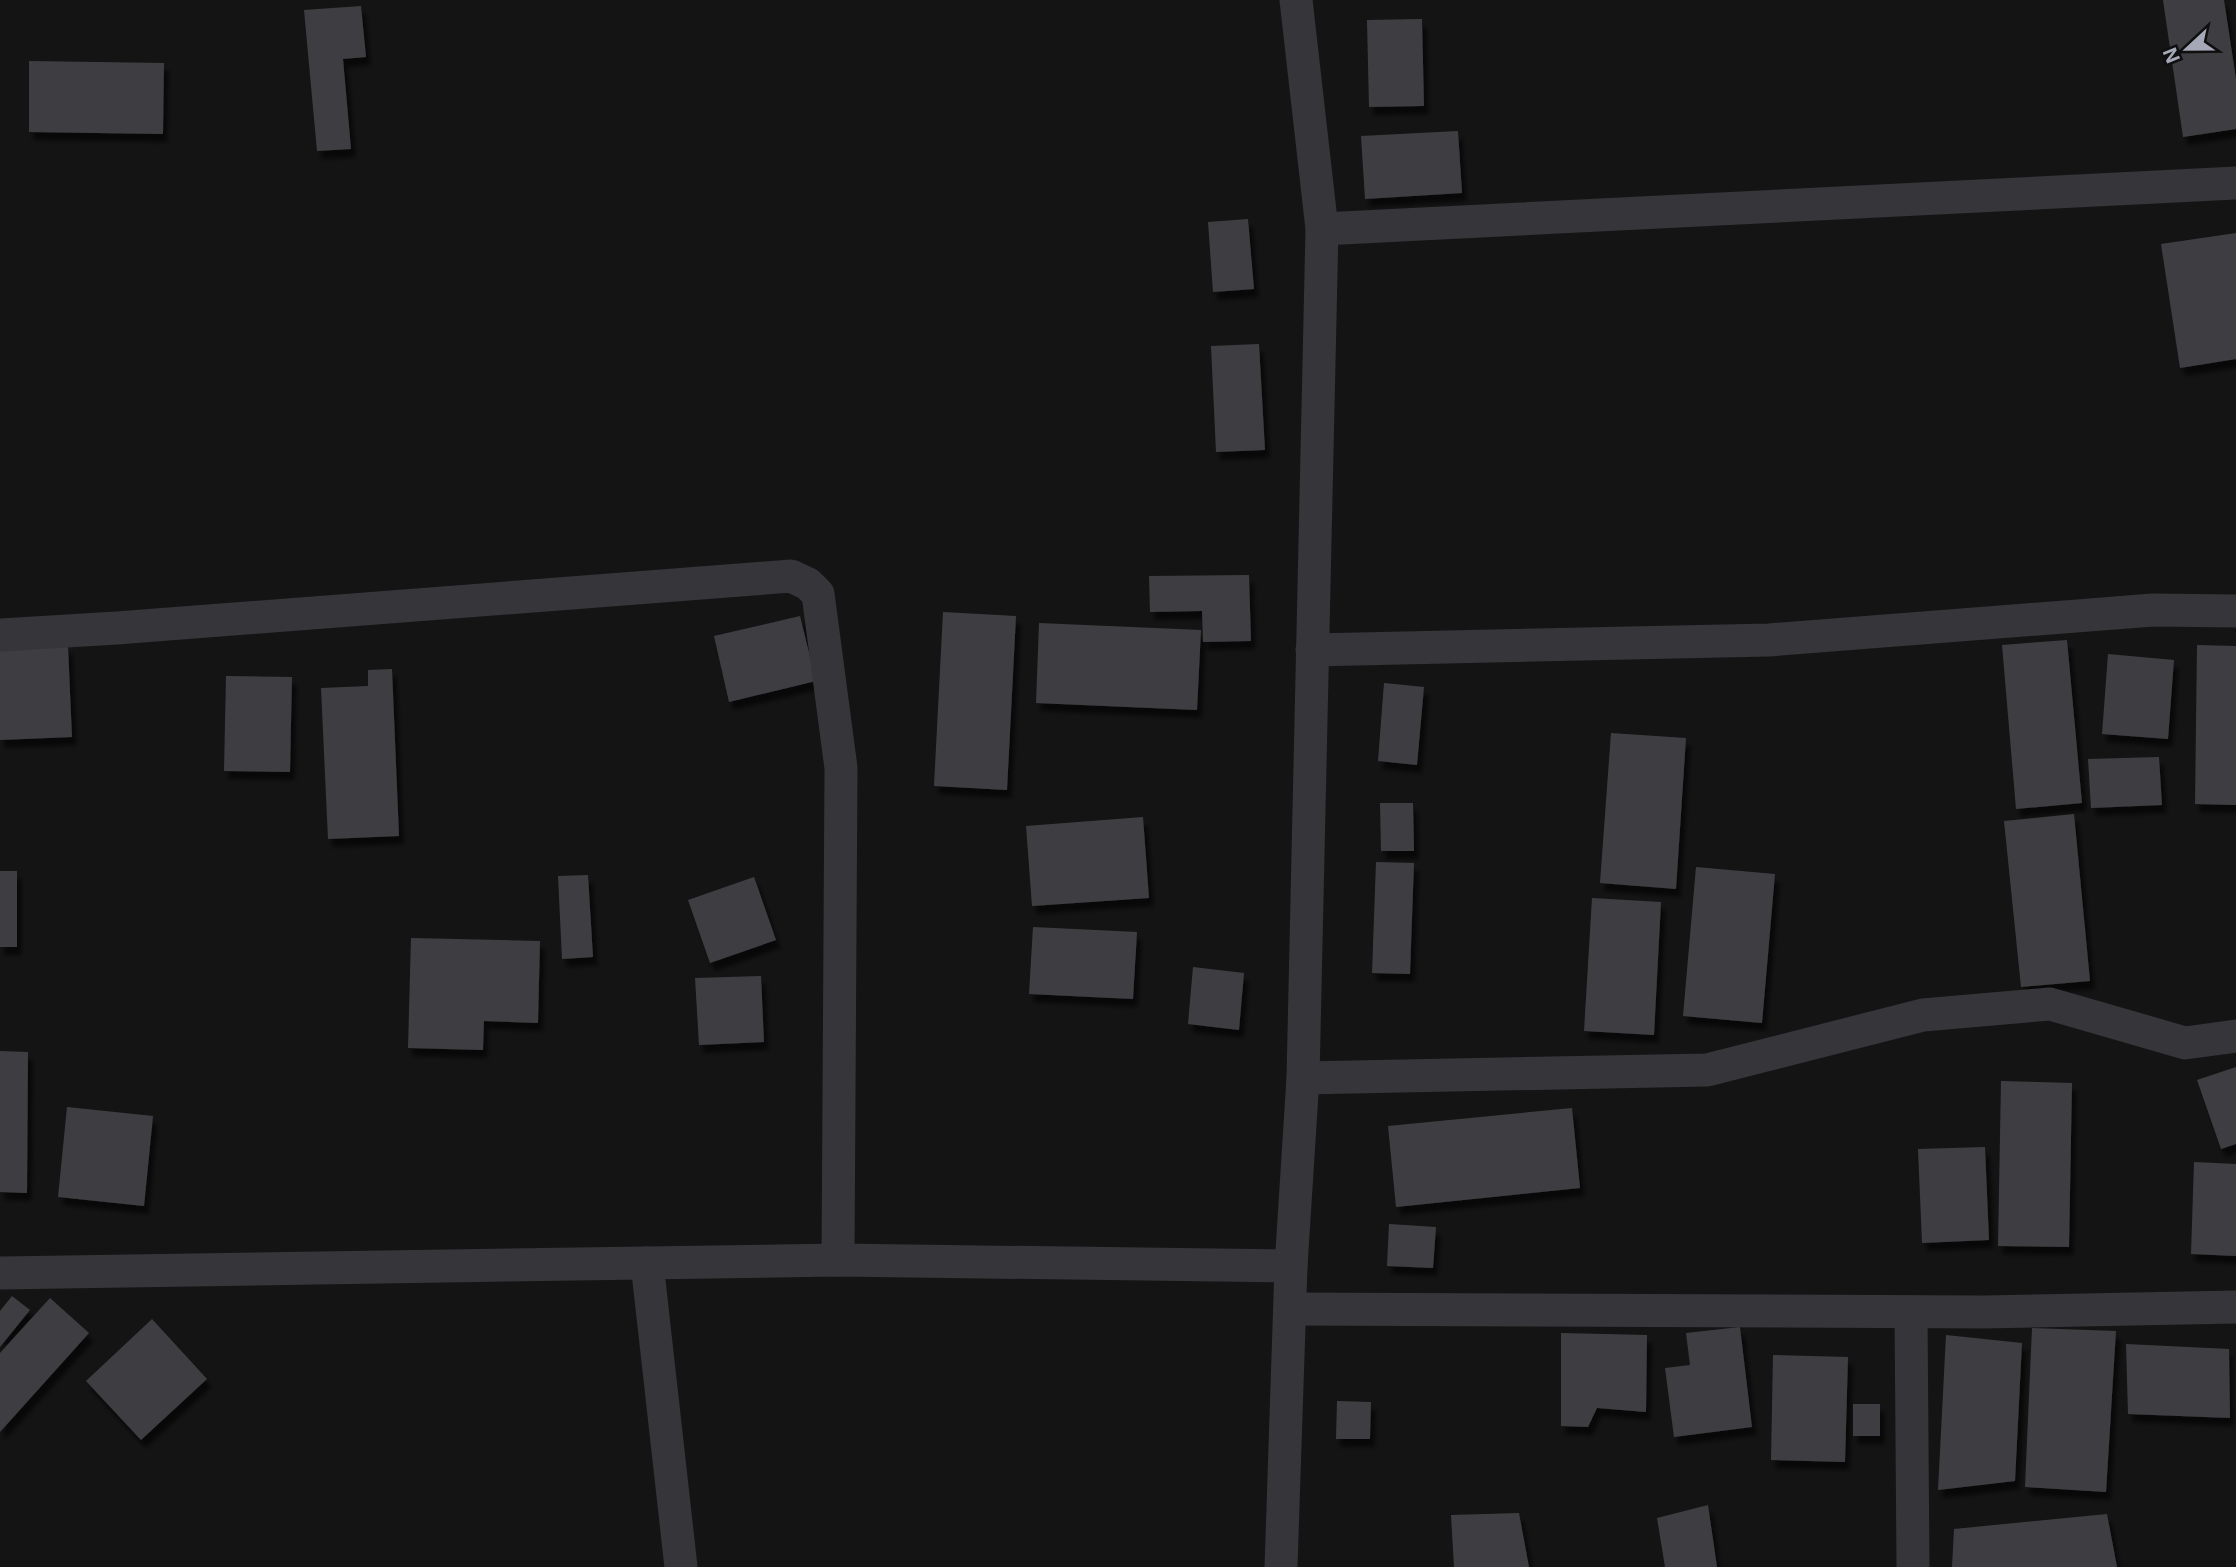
<svg xmlns="http://www.w3.org/2000/svg" width="2236" height="1567" font-family="Inter,sans-serif">
	<style>
		.building { fill: #3e3e42; filter: url(#shadow) }
		.lines { fill: none; stroke-linecap: round; stroke-linejoin: round }
		.minor { stroke: #35353a; stroke-width: 33 }
	</style>
	<defs>
		<filter id="shadow"><feDropShadow dx="4.5" dy="8" stdDeviation="2" flood-color="#0009"/></filter>
	</defs>
	<rect width="100%" height="100%" fill="#141415"/>
	<!-- building -->
	<g class="building">
		<path d="M2163,0H2224L2236,79V129L2183,137Z"/>
		<path d="M361,6L366,57L343,59L351,149L317,151L304,10Z"/>
		<path d="M1422,19L1424,106L1369,107L1367,20Z"/>
		<path d="M29,61L164,63L163,134L29,132Z"/>
		<path d="M1458,131L1462,193L1365,199L1361,136Z"/>
		<path d="M1248,219L1254,289L1213,292L1208,222Z"/>
		<path d="M2236,233V359L2180,368L2161,244Z"/>
		<path d="M1259,344L1265,450L1216,452L1211,346Z"/>
		<path d="M1249,575L1251,641L1203,642L1202,611L1150,612L1149,576Z"/>
		<path d="M943,612L1016,616L1007,790L934,786Z"/>
		<path d="M800,616L816,681L729,702L714,636Z"/>
		<path d="M1039,623L1201,630L1197,710L1036,703Z"/>
		<path d="M2067,640L2082,803L2016,809L2002,645Z"/>
		<path d="M2197,645L2236,646V805L2195,804Z"/>
		<path d="M68,646L72,737L0,740V650Z"/>
		<path d="M2108,654L2174,660L2168,739L2102,734Z"/>
		<path d="M392,669L399,836L328,839L321,688L368,686V670Z"/>
		<path d="M226,676L292,677L290,772L224,771Z"/>
		<path d="M1384,683L1424,687L1417,765L1378,761Z"/>
		<path d="M1611,733L1686,738L1676,889L1600,883Z"/>
		<path d="M2159,757L2162,805L2091,808L2088,759Z"/>
		<path d="M1380,803H1413L1414,851H1381Z"/>
		<path d="M2074,814L2090,981L2021,987L2004,821Z"/>
		<path d="M1143,817L1149,898L1032,906L1026,826Z"/>
		<path d="M1376,862L1414,863L1410,974L1372,973Z"/>
		<path d="M1696,867L1775,874L1762,1023L1683,1016Z"/>
		<rect x="0" y="871" width="17" height="76"/>
		<path d="M588,875L593,957L562,959L558,876Z"/>
		<path d="M754,877L776,940L710,963L688,900Z"/>
		<path d="M1592,898L1661,902L1654,1035L1584,1031Z"/>
		<path d="M1033,927L1137,932L1133,999L1029,994Z"/>
		<path d="M411,938L540,941L538,1023L484,1021L483,1050L408,1048Z"/>
		<path d="M1193,967L1244,973L1239,1030L1188,1024Z"/>
		<path d="M761,976L764,1042L699,1045L695,978Z"/>
		<path d="M0,1051L28,1052L27,1193L0,1192Z"/>
		<path d="M2236,1067V1144L2221,1149L2197,1080Z"/>
		<path d="M2001,1081L2072,1083L2069,1247L1998,1246Z"/>
		<path d="M67,1107L153,1116L144,1206L58,1197Z"/>
		<path d="M1572,1108L1580,1188L1396,1207L1388,1126Z"/>
		<path d="M1985,1147L1989,1240L1922,1243L1918,1149Z"/>
		<path d="M2194,1162L2236,1164V1256L2191,1254Z"/>
		<path d="M1389,1224L1436,1227L1433,1268L1387,1266Z"/>
		<path d="M12,1296L30,1310L0,1347V1311Z"/>
		<path d="M50,1298L89,1333L0,1432V1353Z"/>
		<path d="M152,1319L207,1379L141,1440L86,1381Z"/>
		<path d="M1740,1327L1752,1427L1674,1437L1665,1368L1690,1365L1686,1333Z"/>
		<path d="M2032,1328L2116,1331L2106,1492L2025,1487Z"/>
		<path d="M1561,1333L1647,1335L1646,1412L1597,1408L1588,1427L1561,1426Z"/>
		<path d="M1946,1335L2022,1343L2015,1481L1938,1490Z"/>
		<path d="M2126,1344L2229,1349L2230,1418L2128,1414Z"/>
		<path d="M1773,1355L1848,1357L1845,1462L1771,1460Z"/>
		<path d="M1337,1401L1371,1402L1370,1439H1336Z"/>
		<rect x="1853" y="1404" width="27" height="32"/>
		<path d="M1708,1505L1717,1567H1665L1657,1518Z"/>
		<path d="M1519,1513L1529,1567H1454L1451,1515Z"/>
		<path d="M2107,1514L2117,1567H1952L1954,1529Z"/>
	</g>
	<g class="lines">
		<!-- minor -->
		<g class="minor">
			<path d="M1322,229L2236,183"/>
			<path d="M0,635L117,628L791,576L808,584L818,594L841,768L838,1260"/>
			<path d="M1312,650L1769,640L2153,610L2236,611"/>
			<path d="M1303,1078L1707,1070L1923,1015L2050,1004L2185,1043L2236,1036"/>
			<path d="M647,1263L681,1567"/>
			<path d="M0,1273L838,1260L1291,1266"/>
			<path d="M1290,1309L1985,1312L2236,1307"/>
			<path d="M1911,1312L1913,1567"/>
			<path d="M1281,1567L1291,1266L1303,1078L1322,229L1296,0"/>
		</g>
	</g>
	<!-- north arrow -->
	<g transform="translate(2187 49) rotate(248)" stroke="#0f0f10" stroke-width="5" paint-order="stroke">
	<path d="M0-5L12 26L0 18L-12 26Z" fill="#a5a8b6"/>
	<text y="-10" font-size="19" font-weight="bold" text-anchor="middle" fill="#a5a8b6">N</text>
	</g>
</svg>
